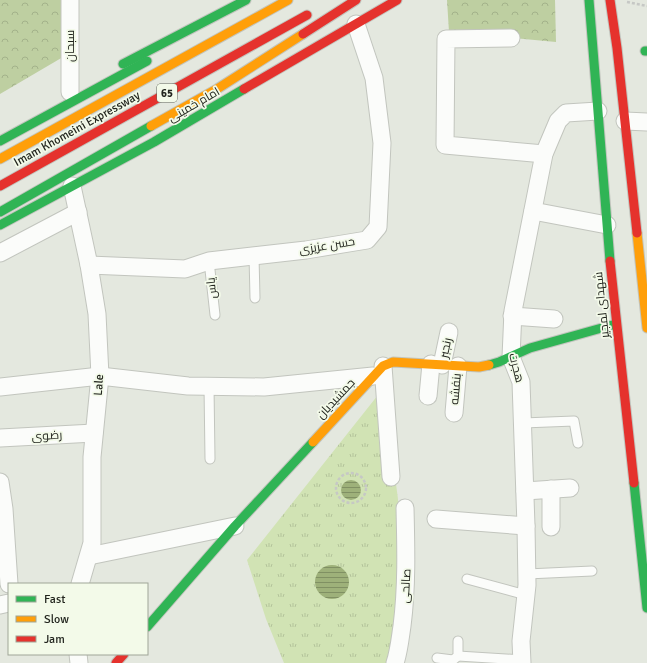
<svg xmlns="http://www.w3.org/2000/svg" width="647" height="663" font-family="Signika,Cairo,sans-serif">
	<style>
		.grass { fill: url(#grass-tufts) }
		.forest { fill: url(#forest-crowns) }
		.water { fill: url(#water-rules) }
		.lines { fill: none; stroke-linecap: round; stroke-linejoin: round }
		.lane-casing { stroke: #c2c5be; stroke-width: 11 }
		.street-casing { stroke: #c2c5be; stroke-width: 19 }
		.fast-casing { stroke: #c2c5be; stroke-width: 11 }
		.slow-casing { stroke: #c2c5be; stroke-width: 11 }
		.jam-casing { stroke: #c2c5be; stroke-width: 11 }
		.path { stroke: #c6c8c5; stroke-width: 2.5; stroke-dasharray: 3 2; stroke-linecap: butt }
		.lane { stroke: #fbfcfa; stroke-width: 9 }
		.street { stroke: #fbfcfa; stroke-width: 17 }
		.fast { stroke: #30b455; stroke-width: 9 }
		.slow { stroke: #ff9f0a; stroke-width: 9 }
		.jam { stroke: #e5322d; stroke-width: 9 }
		.labels { text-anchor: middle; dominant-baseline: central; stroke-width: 3.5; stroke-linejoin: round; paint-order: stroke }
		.shield { fill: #f3fae9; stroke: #61655b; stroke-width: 1 }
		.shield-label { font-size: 11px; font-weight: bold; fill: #22251e }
		.street-label { font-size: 12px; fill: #22251e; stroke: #f3fae9 }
	</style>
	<defs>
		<pattern id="grass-tufts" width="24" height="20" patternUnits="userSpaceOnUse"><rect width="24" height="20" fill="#d1e3b4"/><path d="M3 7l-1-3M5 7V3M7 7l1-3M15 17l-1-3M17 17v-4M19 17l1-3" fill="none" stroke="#b3c39a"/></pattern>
		<pattern id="forest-crowns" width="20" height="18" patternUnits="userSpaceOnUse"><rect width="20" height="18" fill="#becfa1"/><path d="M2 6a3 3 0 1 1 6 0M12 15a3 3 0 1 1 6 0" fill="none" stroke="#a3b28a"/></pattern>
		<pattern id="water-rules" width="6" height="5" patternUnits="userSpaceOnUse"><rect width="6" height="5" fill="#9eb17a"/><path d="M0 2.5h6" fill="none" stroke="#809063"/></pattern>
	</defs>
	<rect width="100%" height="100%" fill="#e4e8df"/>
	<!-- grass -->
	<path class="grass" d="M378,395C384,424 392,454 396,484C405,541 396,600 390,657L387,663H284L266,619L247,560Z"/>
	<!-- forest -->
	<g class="forest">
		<path d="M0,0H64L63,57L0,94Z"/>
		<path d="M447,0H555L556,42L449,32Z"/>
	</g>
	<!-- water -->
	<g class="water">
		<circle cx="351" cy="490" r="10"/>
		<circle cx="332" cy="582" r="17"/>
	</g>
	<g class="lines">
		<!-- lane casing -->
		<g class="lane-casing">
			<g id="lane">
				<path d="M254,256L255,298"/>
				<path d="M209,261L215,315"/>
				<path d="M209,386L210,459"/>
				<path d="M523,423L574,421L578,443"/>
				<path d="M527,574L592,571"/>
				<path d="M467,579L526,595"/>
				<path d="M458,656L522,660"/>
				<path d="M437,658L453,660L458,656V641"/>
			</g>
		</g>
		<!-- street casing -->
		<g class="street-casing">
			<g id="street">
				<path d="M511,38L446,39L445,145L544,154"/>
				<path d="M70,92V0"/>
				<path d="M625,121L647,122"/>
				<path d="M72,186L89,265L97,314L100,376L92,457V543L80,584"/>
				<path d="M533,211L607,225"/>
				<path d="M0,253L78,212"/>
				<path d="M89,265L185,269L209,261L306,250L367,240L378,227L382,143L374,78L356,24"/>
				<path d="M512,316L554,319"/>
				<path d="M442,365L449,332"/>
				<path d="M383,366L391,477"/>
				<path d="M0,387L100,376L188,386L264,387L373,376"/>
				<path d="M428,396L431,364"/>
				<path d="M454,413L458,366"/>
				<path d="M0,438L94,433"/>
				<path d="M0,482L4,509L9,584"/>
				<path d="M551,489V527"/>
				<path d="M525,491L570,488"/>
				<path d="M436,519L526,526"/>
				<path d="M89,556L235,526"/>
				<path d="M0,605L9,603"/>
				<path d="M78,654L79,663"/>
				<path d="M395,663C399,651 400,639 402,626C407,587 406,548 405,508"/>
				<path d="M522,663L521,641L527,585L526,526L521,382L511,357L513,311L544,154L558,121L566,113L598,111"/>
			</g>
		</g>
		<!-- fast casing -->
		<g class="fast-casing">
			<g id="fast">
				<path d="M589,0L610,261"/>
				<path d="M645,51H647"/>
				<path d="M123,64L246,0"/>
				<path d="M0,141L147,61"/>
				<path d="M0,212L151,126"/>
				<path d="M0,225L154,142L244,89"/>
				<path d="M489,365L499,362L530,348L616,324"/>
				<path d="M634,483L647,608"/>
				<path d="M147,627L235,526L313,442"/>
			</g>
		</g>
		<!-- slow casing -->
		<g class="slow-casing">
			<g id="slow">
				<path d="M151,126L217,89L303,34"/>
				<path d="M0,159L288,0"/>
				<path d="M637,233L647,328"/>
				<path d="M313,442L383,366L393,362L479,367L489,365"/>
			</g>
		</g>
		<!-- jam casing -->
		<g class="jam-casing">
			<g id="jam">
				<path d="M610,0L617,48L637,233"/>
				<path d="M303,34L356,0"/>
				<path d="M244,89L397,0"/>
				<path d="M0,186L307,15"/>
				<path d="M610,261L634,483"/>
				<path d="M116,663L124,654"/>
			</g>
		</g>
		<!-- path -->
		<g class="path">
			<path d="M627,2L647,6"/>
			<circle cx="351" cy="488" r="15"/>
		</g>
		<!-- lane -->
		<use href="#lane" class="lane"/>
		<!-- street -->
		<use href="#street" class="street"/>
		<!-- fast -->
		<use href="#fast" class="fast"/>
		<!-- slow -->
		<use href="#slow" class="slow"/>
		<!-- jam -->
		<use href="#jam" class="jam"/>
	</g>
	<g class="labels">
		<!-- shield labels -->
		<rect class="shield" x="157" y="84" width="20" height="18" rx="3"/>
		<g class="shield-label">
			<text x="167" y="93">65</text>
		</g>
		<!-- street labels -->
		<g class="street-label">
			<text transform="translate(70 46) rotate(-90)">سبحان</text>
			<text transform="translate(194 105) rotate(-30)">امام خمینی</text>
			<text transform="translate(77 129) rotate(-29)">Imam Khomeini Expressway</text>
			<text transform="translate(327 246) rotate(-9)">حسن عزیزی</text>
			<text transform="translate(212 288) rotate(-96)">یاس</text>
			<text transform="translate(602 305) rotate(-96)">شهدای لمجیر</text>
			<text transform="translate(446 348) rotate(-78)">رنجبر</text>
			<text transform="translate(516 368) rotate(76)">هجرت</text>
			<text transform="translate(99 385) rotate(-86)">Lale</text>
			<text transform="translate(456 389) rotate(-85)">بنفشه</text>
			<text transform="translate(336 399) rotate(-47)">جمشیدیان</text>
			<text transform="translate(47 436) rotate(-3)">رضوی</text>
			<text transform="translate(406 586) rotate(-87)">صالحی</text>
		</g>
	</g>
	<!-- legend -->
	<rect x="8" y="583" width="140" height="72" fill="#f3fae9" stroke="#9fa598"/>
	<rect x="16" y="596" width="20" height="6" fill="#30b455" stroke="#9fa598"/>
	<text x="44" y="603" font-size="12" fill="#22251e">Fast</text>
	<rect x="16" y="616" width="20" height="6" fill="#ff9f0a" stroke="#9fa598"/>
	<text x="44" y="623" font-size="12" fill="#22251e">Slow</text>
	<rect x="16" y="636" width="20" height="6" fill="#e5322d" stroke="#9fa598"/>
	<text x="44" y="643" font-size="12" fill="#22251e">Jam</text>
</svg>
